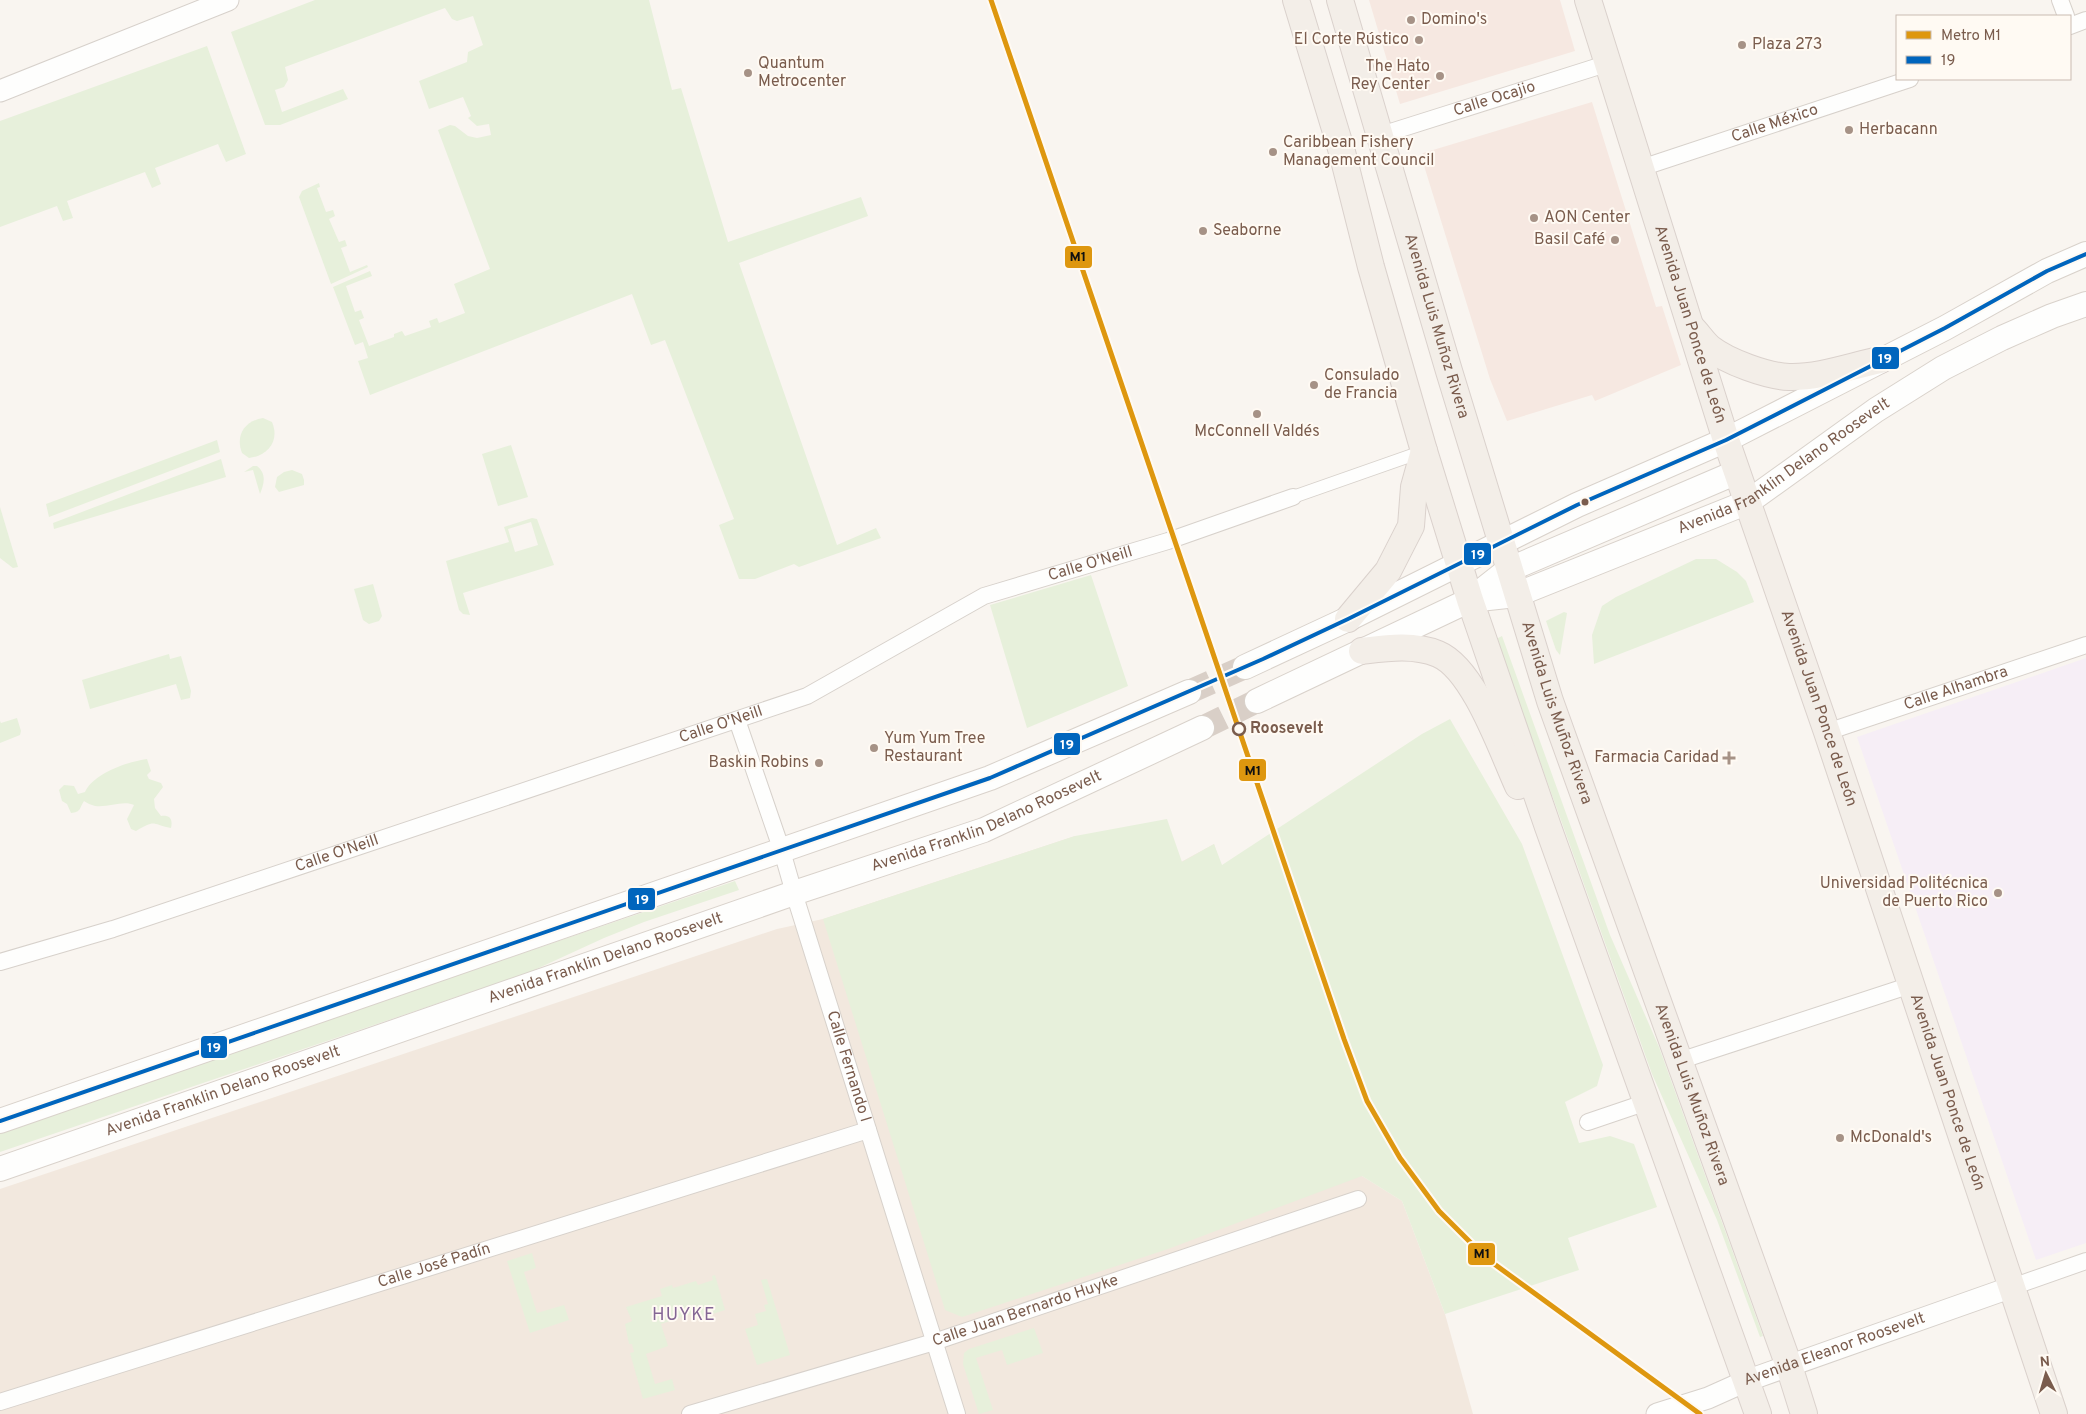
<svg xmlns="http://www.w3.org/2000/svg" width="2086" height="1414" font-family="Overpass,sans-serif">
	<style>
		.residential { fill: #f2e8de }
		.commercial { fill: #f6e8e1 }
		.education { fill: #f6eef6 }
		.green { fill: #e7f0db; fill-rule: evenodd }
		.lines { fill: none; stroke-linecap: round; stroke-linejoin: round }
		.secondary-tunnel { stroke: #d9cfc7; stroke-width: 24; stroke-dasharray: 24 12; stroke-linecap: butt }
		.pedestrian-casing { stroke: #d7d1cb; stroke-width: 14 }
		.minor-casing { stroke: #d7d1cb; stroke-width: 18 }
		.tertiary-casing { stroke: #d7d1cb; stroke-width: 23 }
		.secondary-casing { stroke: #d9d2cb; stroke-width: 26 }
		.primary-casing { stroke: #dad1cc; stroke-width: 28 }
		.pedestrian { stroke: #fefefd; stroke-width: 12 }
		.minor { stroke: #fefefd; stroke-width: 16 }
		.tertiary { stroke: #fefefd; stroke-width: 21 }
		.secondary { stroke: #fefefd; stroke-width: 24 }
		.primary { stroke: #f3eee8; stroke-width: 26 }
		.bus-1-casing { stroke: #fffaf3; stroke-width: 8 }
		.bus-1 { stroke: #0065bd; stroke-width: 4 }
		.metro-1-casing { stroke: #fffaf3; stroke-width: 9 }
		.metro-1 { stroke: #de970f; stroke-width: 5 }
		.poi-dot { fill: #a69286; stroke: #fffaf3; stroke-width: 2 }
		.bus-dot { fill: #7a5c4d; stroke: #fffaf3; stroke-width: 2 }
		.stop-dot { fill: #fffaf3; stroke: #7a5c4d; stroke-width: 2.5 }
		.labels { text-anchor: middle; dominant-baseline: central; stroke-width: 4; stroke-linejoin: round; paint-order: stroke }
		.poi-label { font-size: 16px; fill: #7a5c4d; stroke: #fffaf3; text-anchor: start }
		.street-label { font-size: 16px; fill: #7a5c4d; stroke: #fffaf3 }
		.stop-label { font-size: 16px; font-weight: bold; fill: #7a5c4d; stroke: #fffaf3; text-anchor: start }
		.neighbourhood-label { font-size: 18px; letter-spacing: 1px; fill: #846695; stroke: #fffaf3 }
		.line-badge { stroke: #fffaf3; stroke-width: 2 }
		.badge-label { font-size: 14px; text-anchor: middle; font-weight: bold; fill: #fff }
		.pale-badge-label { font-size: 14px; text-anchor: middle; font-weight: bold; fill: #111 }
	</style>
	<rect width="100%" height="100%" fill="#f9f5f0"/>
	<!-- residential -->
	<path class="residential" d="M1075,836L1181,862L1214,844L1297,1100L1362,1176L1402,1201L1445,1314L1473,1414H0V1189L777,929L823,919Z"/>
	<!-- commercial -->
	<g class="commercial">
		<path d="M1369,0H1560L1575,51L1400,104Z"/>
		<path d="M1592,102L1656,307L1662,306L1681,365L1595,401L1592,395L1507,421L1490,379L1421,156L1423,153Z"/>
	</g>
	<!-- education -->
	<path class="education" d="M2086,658V1243L2036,1260L1857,737Z"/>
	<!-- green -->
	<g class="green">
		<path d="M315,0H649L672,90L681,88L728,242L861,197L868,216L739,263L837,545L876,528L881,538L799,567L794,564L755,579H739L719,525L734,519L665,340L651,345L632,294L370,395L358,361L368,358L363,342L355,345L333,287L370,271L372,276L346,286L355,312L361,310L364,318L359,320L369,346L394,337V334L402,331L405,336L431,327L429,321L437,318L439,323L465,313L454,284L490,269L438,130L450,125L455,126L468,136L477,138L491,135L489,124L477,126L468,118L471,116L463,97L429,109L419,81L467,62L468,52L483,45L473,16L457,21L452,19L445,8L285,67L288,80L284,87L275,90L282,112L343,89L348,99L280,125H265L231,32Z"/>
		<path d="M207,46L246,154L226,162L218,144L155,168L161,184L152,188L145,172L67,201L73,218L63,221L57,206L0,227V121Z"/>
		<path d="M319,183L320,187L317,188L326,212L333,210L335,216L329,219L339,242L345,240L347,246L341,248L350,272L367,265L368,267L331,284L299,197L302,191Z"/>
		<path d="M263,418L272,422C280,441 268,456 249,458L242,453C235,435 245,421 263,418Z"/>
		<path d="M217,440L220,452L49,517L46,504Z"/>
		<path d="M511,445L528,497L498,506L482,454Z"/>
		<path d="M221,459L226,477L54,529L53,523Z"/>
		<path d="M253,466H257C267,474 264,484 260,494L253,470L244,472Z"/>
		<path d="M292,470L302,474L304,480V485L279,492L275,487L277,477L284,472Z"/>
		<path d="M0,507L18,567L13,568L0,558Z"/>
		<path d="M532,518L537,519L554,565L463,593L470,615L463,614L459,610L446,561L509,542L504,527ZM531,522L538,545L515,552L508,529Z"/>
		<path d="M1696,559H1716L1737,572L1746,581L1754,602L1594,664L1592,635L1602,606L1616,597Z"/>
		<path d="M1091,575L1128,686L1027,728L990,605Z"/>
		<path d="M373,584L382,616L379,621L369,624L363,620L354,589Z"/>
		<path d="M1564,612L1567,613L1560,655L1556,650L1546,621Z"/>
		<path d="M1502,636L1610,935L1659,1047L1763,1336L1760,1337L1717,1220L1652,1074L1496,639Z"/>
		<path d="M169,654L170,659L181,656L191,691L190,698L181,700L176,684L90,709L82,680Z"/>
		<path d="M17,718L21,731L20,735L0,743V721L1,723Z"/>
		<path d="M1450,719L1522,844L1603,1065L1597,1086L1565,1102L1579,1143L1610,1136L1634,1144L1657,1207L1568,1238L1579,1270L1445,1314L1402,1201L1362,1176L1168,1249L962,1317L945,1310L823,919L1075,836L1167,819L1182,862L1214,844L1222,865L1422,734Z"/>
		<path d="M147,759L151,771L147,775L149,779L161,783L163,787L154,799L155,808L161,816C170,815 173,819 171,828C151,824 156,819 136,831L131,829L127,819L134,805C123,800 108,808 95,806C91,805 87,803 84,801C79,809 81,812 71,813L67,804L62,801L59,790L64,785L74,786L78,794L85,792C94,773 127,762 147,759Z"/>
		<path d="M735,881L739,890L644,922L604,938L530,972L0,1152V1131Z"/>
		<path d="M532,1253L536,1268L524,1272L537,1313L564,1305L569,1320L530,1333L507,1261Z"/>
		<path d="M715,1275L725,1310L701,1318L700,1315L692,1317L691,1314L661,1324L668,1346L646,1354L655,1384L672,1379L675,1390L643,1399L630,1353L634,1352L632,1344H629L625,1324L632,1321L626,1307L662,1296L660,1289L672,1285L673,1288L696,1281L698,1285L713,1280L712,1276Z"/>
		<path d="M767,1279L790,1355L757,1365L745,1329L758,1325L755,1314L766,1311L764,1305L768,1304L761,1280Z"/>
		<path d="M1034,1328L1043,1353L1007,1365L1002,1350L976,1358L993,1410L979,1414L963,1364L964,1353L969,1349Z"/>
	</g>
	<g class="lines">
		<!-- secondary-tunnel -->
		<g class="secondary-tunnel">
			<path d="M1189,692L1245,667"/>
			<path d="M1202,728L1257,701"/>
		</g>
		<!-- pedestrian casing -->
		<g class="pedestrian-casing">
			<path id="pedestrian" d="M1293,497L1424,451"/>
		</g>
		<!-- minor casing -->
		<g class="minor-casing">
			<g id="minor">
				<path d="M2060,0L2066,16"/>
				<path d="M2070,26L2086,20"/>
				<path id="s1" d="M1381,135L1609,63"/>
				<path id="s2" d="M1641,168L1910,79"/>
				<path id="s3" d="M737,720L782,851L794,893L957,1414"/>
				<path id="s4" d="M1827,732L2086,645"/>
				<path id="s5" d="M0,962L113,929L807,696L984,596L1168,541L1293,497"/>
				<path d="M1679,1061L1911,985"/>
				<path d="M1588,1122L1647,1102"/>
				<path d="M2012,1287L2086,1261"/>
				<path id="s6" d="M0,1402L868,1130"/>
				<path id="s7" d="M690,1414L934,1342L1358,1199"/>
			</g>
		</g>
		<!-- tertiary casing -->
		<g class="tertiary-casing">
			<g id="tertiary">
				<path d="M0,91L228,0"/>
				<path id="s8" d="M1657,1414L1708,1398L1746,1381L2012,1287"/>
			</g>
		</g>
		<!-- secondary casing -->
		<g class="secondary-casing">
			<g id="secondary">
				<path id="s9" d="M1470,600L1516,595L1748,502L1876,410L1943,368L2002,338L2052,316L2086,304"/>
				<path d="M1245,667L1348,619L1577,505L1726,440L1945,328L2047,271L2086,254"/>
				<path d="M1257,701L1470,600L1508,570L1737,472"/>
				<path d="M0,1121L990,778L1189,692"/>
				<path id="s10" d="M0,1169L794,893L984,830L1202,728"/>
			</g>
		</g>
		<!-- primary casing -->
		<g class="primary-casing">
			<g id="primary">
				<path d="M1296,0L1342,152L1371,267L1424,451L1470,600L1548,827L1758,1414"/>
				<path id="s11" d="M1340,0L1449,371L1550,701L1789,1366L1804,1414"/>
				<path id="s12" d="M1588,0L1726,440L1827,732L2054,1414"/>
				<path d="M1692,328C1698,334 1704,343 1710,348C1728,362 1767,376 1789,377C1819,378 1851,366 1880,360"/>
				<path d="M1348,619L1388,571L1411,526L1414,487L1424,451"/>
				<path d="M1362,651C1387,648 1413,644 1438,654C1474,669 1502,751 1518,786"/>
			</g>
		</g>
		<!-- pedestrian -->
		<use href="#pedestrian" class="pedestrian"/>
		<!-- minor -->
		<use href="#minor" class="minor"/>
		<!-- tertiary -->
		<use href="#tertiary" class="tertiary"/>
		<!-- secondary -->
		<use href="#secondary" class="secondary"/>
		<!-- primary -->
		<use href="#primary" class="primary"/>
		<!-- bus-1 casing -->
		<g class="bus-1-casing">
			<path id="bus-1" d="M0,1121L990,778L1263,659L1348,619L1577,505L1726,440L1945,328L2047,271L2086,254"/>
		</g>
		<!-- bus-1 -->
		<use href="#bus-1" class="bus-1"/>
		<!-- metro-1 casing -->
		<g class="metro-1-casing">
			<path id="metro-1" d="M991,0L1344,1039L1367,1101L1400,1158L1439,1211L1486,1258L1700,1414"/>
		</g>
		<!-- metro-1 -->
		<use href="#metro-1" class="metro-1"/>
	</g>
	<!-- markers -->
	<g class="poi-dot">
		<circle cx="1411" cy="20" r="5"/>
		<circle cx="1419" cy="40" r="5"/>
		<circle cx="1742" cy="45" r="5"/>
		<circle cx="748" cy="73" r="5"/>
		<circle cx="1440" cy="76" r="5"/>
		<circle cx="1849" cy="130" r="5"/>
		<circle cx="1273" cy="152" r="5"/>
		<circle cx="1534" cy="218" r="5"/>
		<circle cx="1203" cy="231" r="5"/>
		<circle cx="1615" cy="240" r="5"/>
		<circle cx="1314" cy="385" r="5"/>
		<circle cx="1257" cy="414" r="5"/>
		<circle cx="874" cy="748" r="5"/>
		<path d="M1726.5 750.5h5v5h5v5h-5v5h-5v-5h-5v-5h5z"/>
		<circle cx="819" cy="763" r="5"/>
		<circle cx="1998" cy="893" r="5"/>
		<circle cx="1840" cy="1138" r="5"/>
	</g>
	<circle class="bus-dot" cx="1585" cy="502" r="4.5"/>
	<circle class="stop-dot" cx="1239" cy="729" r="6"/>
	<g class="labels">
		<!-- poi labels -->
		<g class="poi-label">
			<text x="1421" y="20">Domino's</text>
			<text x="1409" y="40" text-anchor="end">El Corte Rústico</text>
			<text x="1752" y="45">Plaza 273</text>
			<text x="758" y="64">Quantum<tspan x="758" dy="18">Metrocenter</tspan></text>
			<text x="1430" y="67" text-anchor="end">The Hato<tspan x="1430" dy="18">Rey Center</tspan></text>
			<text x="1859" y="130">Herbacann</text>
			<text x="1283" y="143">Caribbean Fishery<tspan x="1283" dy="18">Management Council</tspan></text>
			<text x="1544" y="218">AON Center</text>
			<text x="1213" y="231">Seaborne</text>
			<text x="1605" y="240" text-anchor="end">Basil Café</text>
			<text x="1324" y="376">Consulado<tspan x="1324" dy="18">de Francia</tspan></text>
			<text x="1257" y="432" text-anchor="middle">McConnell Valdés</text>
			<text x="884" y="739">Yum Yum Tree<tspan x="884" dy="18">Restaurant</tspan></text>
			<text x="1719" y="758" text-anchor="end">Farmacia Caridad</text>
			<text x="809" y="763" text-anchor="end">Baskin Robins</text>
			<text x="1988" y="884" text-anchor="end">Universidad Politécnica<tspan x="1988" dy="18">de Puerto Rico</tspan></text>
			<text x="1850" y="1138">McDonald's</text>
		</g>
		<!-- street labels -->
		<g class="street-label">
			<text stroke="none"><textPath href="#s1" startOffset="119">Calle Ocajio</textPath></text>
			<text stroke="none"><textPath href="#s2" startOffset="141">Calle México</textPath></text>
			<text stroke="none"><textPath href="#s12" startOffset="340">Avenida Juan Ponce de León</textPath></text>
			<text stroke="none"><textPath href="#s11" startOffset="340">Avenida Luis Muñoz Rivera</textPath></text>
			<text stroke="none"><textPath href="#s9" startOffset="345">Avenida Franklin Delano Roosevelt</textPath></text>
			<text stroke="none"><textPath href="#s5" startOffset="1164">Calle O'Neill</textPath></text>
			<text stroke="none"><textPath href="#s4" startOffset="136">Calle Alhambra</textPath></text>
			<text stroke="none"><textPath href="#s12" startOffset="745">Avenida Juan Ponce de León</textPath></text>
			<text stroke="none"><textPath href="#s11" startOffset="745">Avenida Luis Muñoz Rivera</textPath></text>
			<text stroke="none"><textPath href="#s5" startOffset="759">Calle O'Neill</textPath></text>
			<text stroke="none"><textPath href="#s10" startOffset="1046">Avenida Franklin Delano Roosevelt</textPath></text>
			<text stroke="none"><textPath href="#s5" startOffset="354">Calle O'Neill</textPath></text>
			<text stroke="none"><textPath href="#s10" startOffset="641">Avenida Franklin Delano Roosevelt</textPath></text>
			<text stroke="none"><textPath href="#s3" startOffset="364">Calle Fernando I</textPath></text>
			<text stroke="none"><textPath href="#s10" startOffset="236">Avenida Franklin Delano Roosevelt</textPath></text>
			<text stroke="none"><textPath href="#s12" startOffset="1150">Avenida Juan Ponce de León</textPath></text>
			<text stroke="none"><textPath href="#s11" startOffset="1150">Avenida Luis Muñoz Rivera</textPath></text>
			<text stroke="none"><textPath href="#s6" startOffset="455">Calle José Padín</textPath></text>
			<text stroke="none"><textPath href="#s7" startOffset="351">Calle Juan Bernardo Huyke</textPath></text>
			<text stroke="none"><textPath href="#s8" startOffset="189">Avenida Eleanor Roosevelt</textPath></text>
		</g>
		<!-- stop labels -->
		<g class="stop-label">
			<text x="1250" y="729">Roosevelt</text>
		</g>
		<!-- neighbourhood labels -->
		<g class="neighbourhood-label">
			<text x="684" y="1315">HUYKE</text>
		</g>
	</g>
	<g class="line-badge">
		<rect x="1064" y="245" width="29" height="24" rx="5" fill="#de970f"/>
		<rect x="1871" y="346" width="29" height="24" rx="5" fill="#0065bd"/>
		<rect x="1463" y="542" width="29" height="24" rx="5" fill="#0065bd"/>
		<rect x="1053" y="732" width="28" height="24" rx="5" fill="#0065bd"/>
		<rect x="1238" y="758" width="29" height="24" rx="5" fill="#de970f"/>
		<rect x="627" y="887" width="29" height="24" rx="5" fill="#0065bd"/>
		<rect x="200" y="1035" width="28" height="24" rx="5" fill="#0065bd"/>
		<rect x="1467" y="1242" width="29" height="24" rx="5" fill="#de970f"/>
	</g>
	<g class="badge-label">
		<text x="1885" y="363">19</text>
		<text x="1478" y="559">19</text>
		<text x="1067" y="749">19</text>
		<text x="642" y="904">19</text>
		<text x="214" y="1052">19</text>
	</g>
	<g class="pale-badge-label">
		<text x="1078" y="261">M1</text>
		<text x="1253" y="775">M1</text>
		<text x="1482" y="1258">M1</text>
	</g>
	<!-- legend -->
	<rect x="1896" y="15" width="175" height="65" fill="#fffaf3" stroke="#cabbb1"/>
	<rect x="1906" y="31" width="25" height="8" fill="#de970f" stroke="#cabbb1"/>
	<text x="1941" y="40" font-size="15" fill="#7a5c4d">Metro M1</text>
	<rect x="1906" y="56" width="25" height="8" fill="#0065bd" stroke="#cabbb1"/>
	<text x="1941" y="65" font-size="15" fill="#7a5c4d">19</text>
	<!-- north arrow -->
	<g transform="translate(2046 1374) rotate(355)" stroke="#fffaf3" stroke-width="4" paint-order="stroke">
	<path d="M0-4L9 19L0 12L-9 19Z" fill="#7a5c4d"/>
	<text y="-8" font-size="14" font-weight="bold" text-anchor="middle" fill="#7a5c4d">N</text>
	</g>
</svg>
